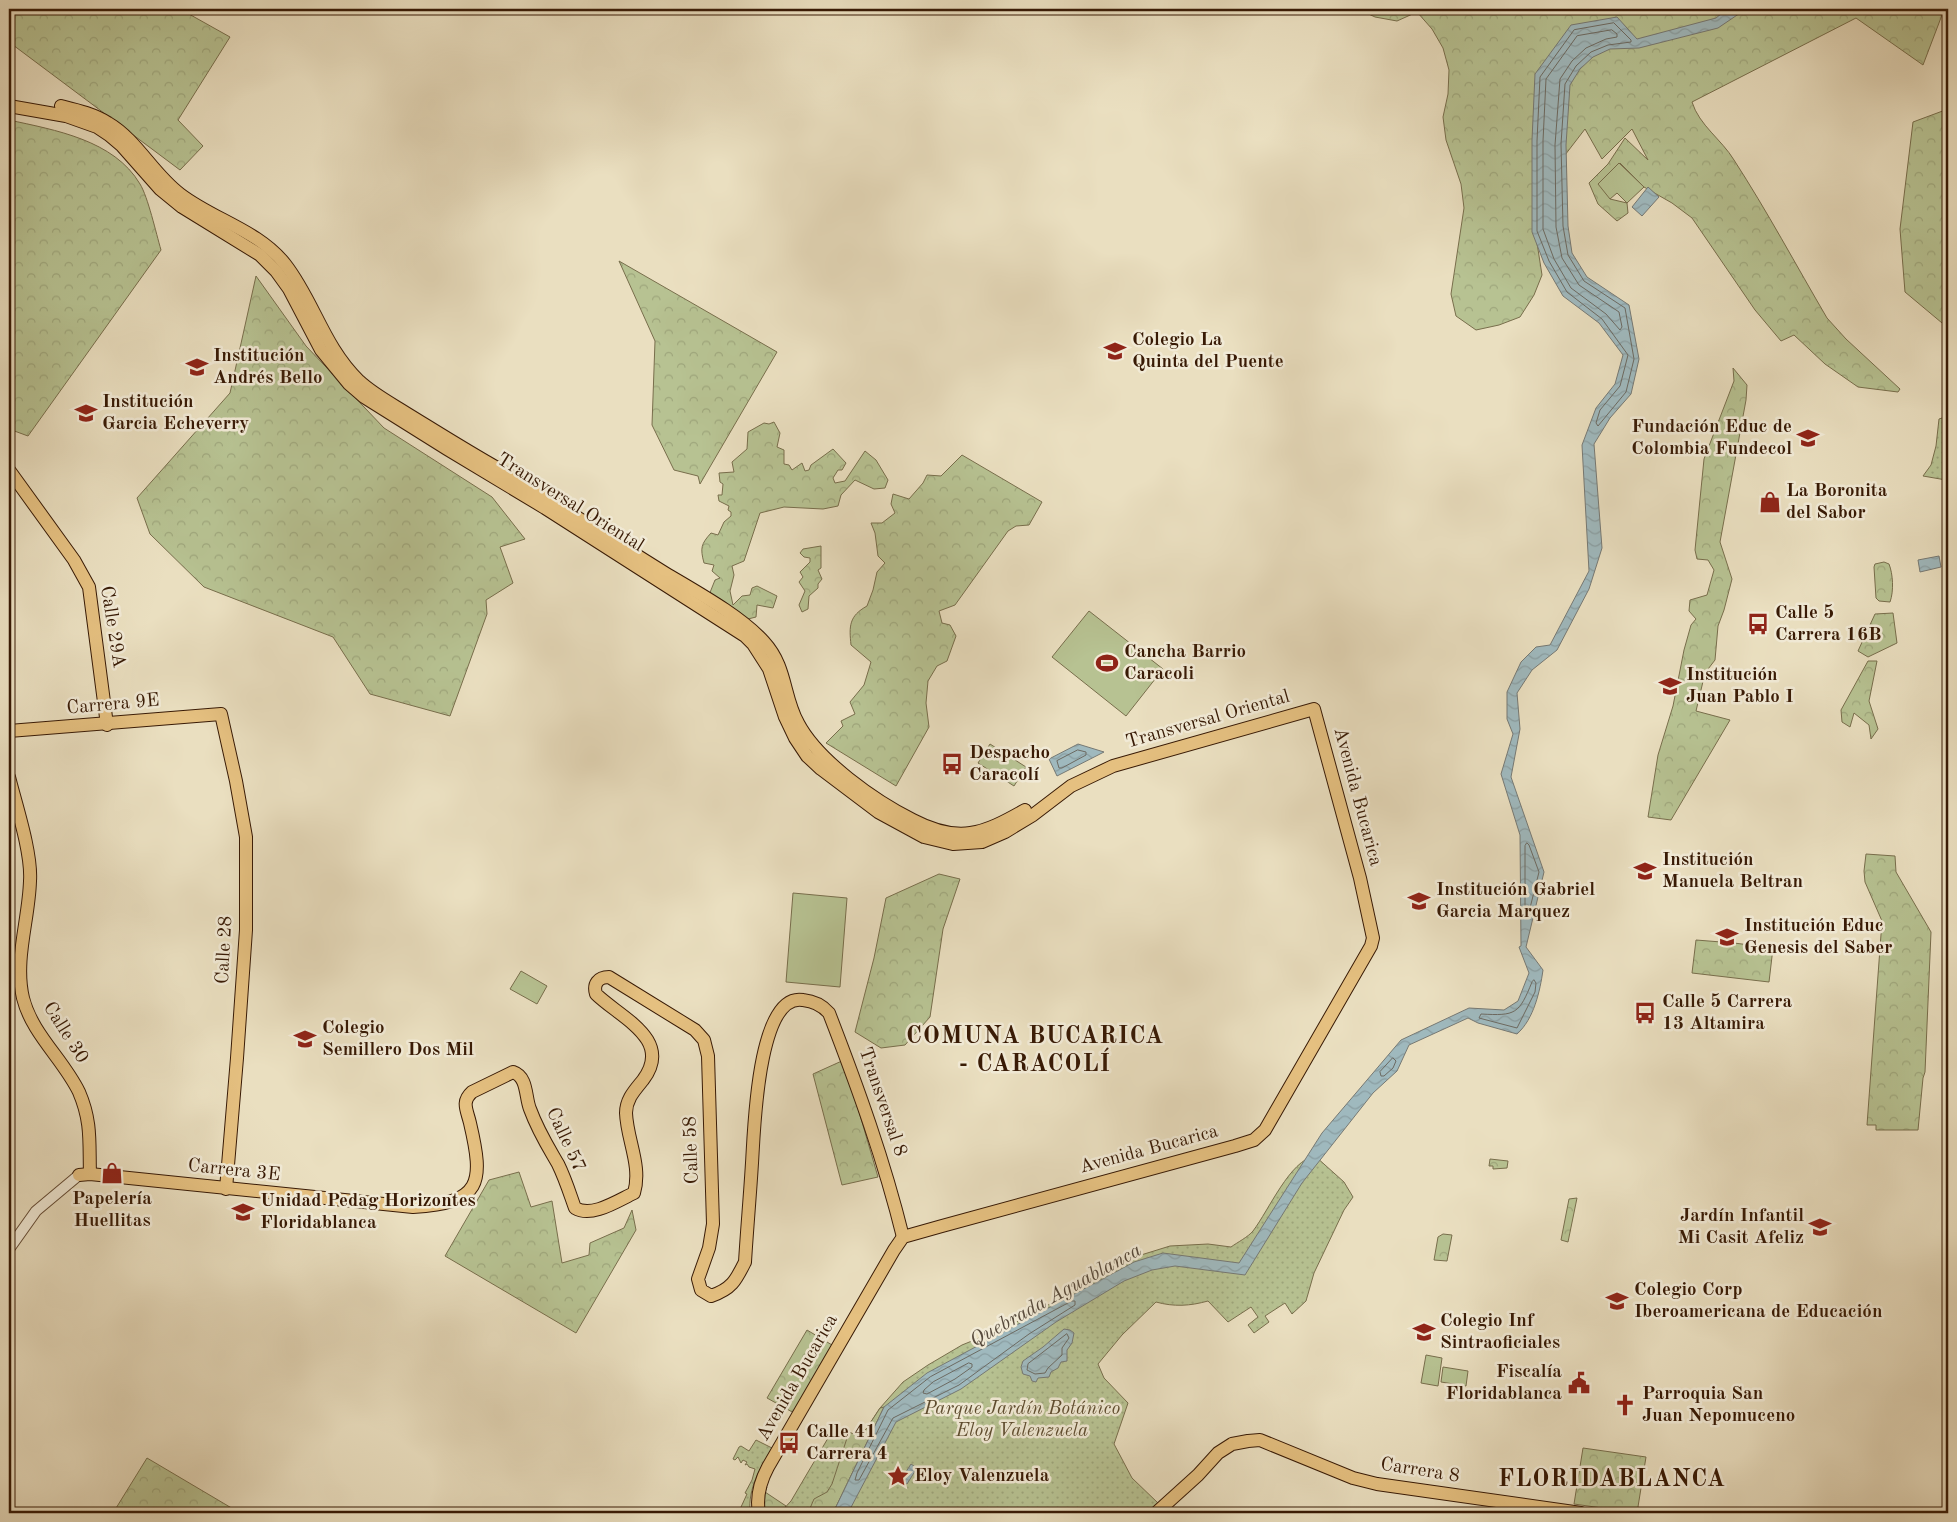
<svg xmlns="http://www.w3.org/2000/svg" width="1957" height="1522" font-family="'Old Standard TT',serif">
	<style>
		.grass { fill: url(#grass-dots); stroke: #786e4c }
		.forest { fill: url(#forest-crowns); stroke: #786e4c }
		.pitch { fill: #b7c292; stroke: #786e4c }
		.water { fill: url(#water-waves); stroke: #767974 }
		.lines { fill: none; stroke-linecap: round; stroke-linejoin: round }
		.shore { stroke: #6c6a62; stroke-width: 1 }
		.minor-casing { stroke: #644b34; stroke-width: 12 }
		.major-casing { stroke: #381a05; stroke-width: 14 }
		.minor { stroke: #f1ead6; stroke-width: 10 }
		.major { stroke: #e5c080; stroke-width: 12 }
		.labels { text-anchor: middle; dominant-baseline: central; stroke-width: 5; stroke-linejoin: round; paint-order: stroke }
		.poi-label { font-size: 19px; font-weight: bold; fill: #381a05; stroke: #f1ead6; text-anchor: start }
		.street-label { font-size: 19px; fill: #381a05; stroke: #f1ead6 }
		.park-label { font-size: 19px; font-style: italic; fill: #5e4c2f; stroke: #f1ead6 }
		.water-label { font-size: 20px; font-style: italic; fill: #574a3c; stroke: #f1ead6 }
		.district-label { font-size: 24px; font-weight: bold; letter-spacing: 1px; fill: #381a05; stroke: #f1ead6 }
	</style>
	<defs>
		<pattern id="grass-dots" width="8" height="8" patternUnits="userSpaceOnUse" patternTransform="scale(1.25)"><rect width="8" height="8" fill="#b7c292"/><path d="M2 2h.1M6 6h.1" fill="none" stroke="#9ea67c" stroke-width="1.8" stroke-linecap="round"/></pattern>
		<pattern id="forest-crowns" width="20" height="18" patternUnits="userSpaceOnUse" patternTransform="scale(1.25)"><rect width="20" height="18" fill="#b7c292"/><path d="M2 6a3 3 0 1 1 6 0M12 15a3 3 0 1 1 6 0" fill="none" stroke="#9ea67c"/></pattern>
		<pattern id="water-waves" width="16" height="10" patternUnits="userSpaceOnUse" patternTransform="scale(1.25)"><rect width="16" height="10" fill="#9fb9be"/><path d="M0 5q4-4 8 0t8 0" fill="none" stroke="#8a9ea2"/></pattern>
	</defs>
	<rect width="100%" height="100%" fill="#eadfc0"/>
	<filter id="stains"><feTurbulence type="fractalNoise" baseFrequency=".004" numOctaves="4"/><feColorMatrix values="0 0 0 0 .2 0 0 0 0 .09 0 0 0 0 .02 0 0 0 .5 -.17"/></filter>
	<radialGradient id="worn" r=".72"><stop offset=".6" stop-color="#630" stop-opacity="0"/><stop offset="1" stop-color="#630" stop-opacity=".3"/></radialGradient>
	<!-- grass -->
	<g class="grass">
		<path d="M1948,416V477L1946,480L1923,476L1931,465L1936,446L1939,419Z"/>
		<path d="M1315,1156L1344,1182L1353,1197L1344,1210L1314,1273L1306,1301L1292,1314L1285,1303L1265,1316L1269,1322L1254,1333L1248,1325L1258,1317L1251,1307L1228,1322L1208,1301C1190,1306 1174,1307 1156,1302L1122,1335L1098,1364L1104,1378L1128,1403L1114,1444L1132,1478L1158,1503L1146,1513H780L791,1501L831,1433L842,1430L861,1437L880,1408L903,1382L928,1365L962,1345L1009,1326L1141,1255L1170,1246L1208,1244L1231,1247C1238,1242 1248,1237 1253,1231C1269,1210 1290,1160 1315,1156Z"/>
		<path d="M756,1440L772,1448C760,1469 748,1487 750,1513H737L742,1508L741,1507L747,1494L745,1493L752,1480L755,1469L749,1467L747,1464L745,1465L747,1462L743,1460L741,1463L738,1457L735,1460L733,1459L739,1447L741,1446L749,1451Z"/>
	</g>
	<!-- forest -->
	<g class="forest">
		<path d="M9,9H180L230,37L178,120L203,146L180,170L9,42Z"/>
		<path d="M1358,9H1948V12L1942,15L1923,65L1856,18L1692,102C1699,125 1722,140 1734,160C1767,211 1796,265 1827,318L1846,339L1900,389L1898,392L1858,387L1825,364L1794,335L1781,341L1755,310L1692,218L1672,203L1644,187L1620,163L1610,199L1627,203L1628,213L1617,221L1598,204L1589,183L1608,164L1625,138L1648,160L1632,129L1602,159L1585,129L1555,168L1535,230L1542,275L1534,295L1520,317L1499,325L1476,330L1456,316L1451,294L1464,208L1461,184L1446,140L1443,117L1448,94L1449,70L1443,48L1432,29L1417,12L1397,21L1375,17Z"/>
		<path d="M1948,109V328L1905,292L1900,229L1913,122Z"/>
		<path d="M9,120C55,130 114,140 140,184C148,197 156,233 161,250L28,436L9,429Z"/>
		<path d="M619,261L777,352L700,484L698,476L674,470L652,425L655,341Z"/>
		<path d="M256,276L306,346L384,428L492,497L525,539L500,547L513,583L486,600L487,614L450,716L370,694L333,637L204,587L150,534L137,498L230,393Z"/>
		<path d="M1733,368L1747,385L1746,400L1720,542L1732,579L1724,610L1718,626L1715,660L1705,673L1696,711L1730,720L1671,820L1648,817L1658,755L1673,706L1684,650L1691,625L1696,619L1689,611L1690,600L1707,595L1714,570L1708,560L1697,559L1695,550L1704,459L1734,381Z"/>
		<path d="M774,422L780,433L777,447L784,450V464L789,465L792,470L802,463L805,471L809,470L811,465L833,449L846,463L842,470H838L833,478L835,483L845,481L865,451L876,460L888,480L885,488L874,489L855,480L841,495L838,506L823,509L784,507L760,513L744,561L732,566L734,575L730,591L733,605L742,596L750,595L752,588L757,586L777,596L773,608L757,605L756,617L748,619L705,605L715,580L720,578L712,571L714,565L704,563C700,548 701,544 711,533L718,535L724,522L731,516V512L728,510L729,506L719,501L718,495H722L723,484L720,482L719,473L734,472L732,462L747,449L748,432L764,423L769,424Z"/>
		<path d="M962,455L1042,502L1029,525L1016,526L1008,531L955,605L939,611L942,623L950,625L956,636L947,661L937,666L928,681L926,703L929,727L896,786L826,743L843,726L841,721L855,714L850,702L864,685L871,662L851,645C849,626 849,616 867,606L873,590L877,572L885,563L878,556L875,533L871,523H882L895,513L891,504L893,494L909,499L923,483L927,475L941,476Z"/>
		<path d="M821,546V568L818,570L822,579L818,584V588L809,596L808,609L802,612L799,605L805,591L799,582L803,577L800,572L810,562V558L804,557L800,553L803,549Z"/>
		<path d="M1884,562L1889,564C1893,574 1894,591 1890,602L1879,601L1876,598L1874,567L1875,564Z"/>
		<path d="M1893,613L1897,643L1868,657L1858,651L1875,614Z"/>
		<path d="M1868,661H1877L1869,701L1878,729L1871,739L1869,725L1854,713L1850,727L1842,722L1841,710Z"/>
		<path d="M1866,854L1895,856L1896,872L1931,932L1925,1072L1923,1078L1918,1130H1876V1125H1867L1882,921L1865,882L1864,871Z"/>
		<path d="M939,874L960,879L943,929L930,1017L905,1045L881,1048L855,1032L874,958L886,898Z"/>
		<path d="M1696,940L1734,943L1773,948L1769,982L1692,973Z"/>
		<path d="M844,1060L878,1177L842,1185L813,1074Z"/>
		<path d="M1490,1159L1508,1161L1507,1168L1493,1169V1166H1489Z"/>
		<path d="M519,1172L531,1207L552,1201L562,1263L589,1255L590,1243L624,1228L632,1210L636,1230L576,1333L445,1256L489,1180Z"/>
		<path d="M1577,1198L1568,1242L1561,1240L1569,1199Z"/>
		<path d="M1443,1234L1452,1235L1447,1261L1434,1260L1438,1237Z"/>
		<path d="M807,1330L832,1345L794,1413L767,1398Z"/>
		<path d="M884,1407L833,1513H808L814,1499L827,1492L832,1484L849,1432L861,1437L880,1408Z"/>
		<path d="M1583,1448L1646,1457L1637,1513L1574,1504Z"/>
		<path d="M147,1458L240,1513H113Z"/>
		<path d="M765,1486L767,1487L765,1492L786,1506L780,1513H764Z"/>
	</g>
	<!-- pitch -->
	<g class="pitch">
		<path d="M1619,163L1644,187L1627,203L1617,193L1610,199L1598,184Z"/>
		<path d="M1089,611L1163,669L1126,716L1052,657Z"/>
		<path d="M990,744L1026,767L1014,786L978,763Z"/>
		<path d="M793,893L847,898L840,987L786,982Z"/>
		<path d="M521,971L547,986L537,1004L510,989Z"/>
		<path d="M1426,1355L1442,1358L1438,1386L1421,1383Z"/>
		<path d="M1443,1367L1468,1371L1466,1386L1441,1382Z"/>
	</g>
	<!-- water -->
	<g class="water">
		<path d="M1727,9H1746L1718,28L1639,48L1610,49L1593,57L1580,69L1570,85L1566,145L1568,226L1572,253L1587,277L1629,305L1639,359L1631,394L1610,418L1594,444L1602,548L1589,589L1557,650L1532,670L1517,693L1520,729L1511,777L1544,872L1526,947L1543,970C1540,991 1534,1019 1517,1034L1478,1023L1468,1018L1409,1045L1397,1071L1373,1093L1302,1183L1245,1275L1175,1266L1152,1270L1124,1281L1056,1322L961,1389L896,1422L848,1513H833L884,1407L927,1373L1134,1262L1163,1253L1239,1263L1322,1133L1401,1040L1469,1008L1504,1010L1518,1001L1529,973L1519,947L1521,946L1520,835L1501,774L1513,734L1507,719V692L1521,662L1536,647L1550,645L1589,571L1582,445L1596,408L1615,384L1623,355L1599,323L1563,296L1544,263L1532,232V140L1535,74L1571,25L1617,17L1637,39L1716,18Z"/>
		<path d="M1648,187L1659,197L1642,216L1632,207Z"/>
		<path d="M1939,556L1941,567L1920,572L1918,560Z"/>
		<path d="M1078,744L1104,752L1057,776L1049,759Z"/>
		<path d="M1064,1329L1070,1330L1074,1333L1072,1343L1067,1350V1361L1061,1362L1058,1368L1051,1372L1049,1377L1038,1378L1036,1382L1032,1381L1030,1376L1023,1374L1021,1367L1023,1361L1043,1347Z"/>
		<path d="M911,1464L917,1468L907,1484L900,1481Z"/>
	</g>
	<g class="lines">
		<!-- shore -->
		<g class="shore">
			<path d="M1614,23L1631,40V42L1608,45L1591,52L1576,66L1565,84L1561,144L1563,226L1568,255L1584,281L1625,308L1634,359L1626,392L1598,426L1596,423L1600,410L1620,386L1628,355L1602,319L1567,292L1549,261L1537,231V141L1540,77L1574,30Z"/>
			<path d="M1612,30L1617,34V37L1606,39L1586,48L1572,61L1560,79L1555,145L1556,227L1562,258L1579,285L1619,312L1622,327L1620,330L1606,314L1571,288L1554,259L1543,229V141L1546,79L1577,36Z"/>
			<path d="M1078,750L1086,752V755L1062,768H1059L1057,761Z"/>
			<path d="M1527,843L1529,845L1539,872L1530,908L1528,910L1525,908V846Z"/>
			<path d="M1534,980L1536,983L1535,992L1517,1028L1479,1018L1481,1014C1516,1016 1519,1014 1532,982Z"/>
			<path d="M1393,1058L1396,1061L1393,1068L1384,1076H1381L1380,1072Z"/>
			<path d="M1072,1301H1075V1305L1029,1334L959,1385L893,1418L859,1480H855L857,1473L888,1410L930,1377Z"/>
			<path d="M1067,1334L1069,1338L1062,1348V1355L1048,1368L1045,1373L1035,1374L1027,1370L1028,1364Z"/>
			<path d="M969,1363L972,1364V1367L955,1379L927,1394L923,1393L924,1390L933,1382Z"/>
		</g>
		<!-- minor casing -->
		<g class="minor-casing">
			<path id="minor" d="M9,1249L36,1211L79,1175"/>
		</g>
		<!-- major casing -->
		<g class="major-casing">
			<g id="major">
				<path d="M9,106L66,116L97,127L109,135L122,146L160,189L182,207L260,255L276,271L289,289L321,350L349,384L364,397L447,449L545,508L745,636L753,644L769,669L785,717L795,738L807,756L821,769L878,812L924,837L953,844L982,842L1005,832L1033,815L1071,786L1113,766L1314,709L1360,878L1373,938L1371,946L1265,1130L1254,1140L1235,1146L942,1226L903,1237L894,1250L768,1467C760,1482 756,1497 759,1513"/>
				<path d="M61,106C77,110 94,114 108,123C137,140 153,174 180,194C214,220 258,230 285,264C314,301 323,346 359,381C373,394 390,403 406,413C437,432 467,451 499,469C555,502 610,539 665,573C695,591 741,616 764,642C787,667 783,696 798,723C818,761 875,801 913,820C959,844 983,834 1025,810"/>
				<path d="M9,470L74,560L89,587L107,725"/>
				<path d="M9,731L221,714L236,781L246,837V930L237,1058L226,1189"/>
				<path d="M9,777C16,805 32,853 30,881C29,919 14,960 23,998C32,1034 63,1059 79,1092C92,1122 89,1143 90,1174"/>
				<path d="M79,1175L90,1174L413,1207C482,1203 484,1183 470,1123C467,1110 461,1102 472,1092L513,1072C528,1077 525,1097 530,1109C538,1131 547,1145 558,1164C565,1178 570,1194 575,1208C592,1218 617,1201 634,1193C642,1166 627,1140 626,1113C626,1099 635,1090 643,1080C674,1039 619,1017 596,994C593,984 598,977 609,977L695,1030L704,1040L708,1056L713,1224L709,1248L698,1279L701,1290L711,1296C732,1289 736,1280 745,1262C747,1229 750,1196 752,1163C754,1134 757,992 803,1000C813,1001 822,1005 829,1013C858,1088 884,1160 903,1237"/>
				<path d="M1156,1513L1198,1475L1218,1453L1232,1444L1248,1441L1260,1440L1353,1478L1377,1484L1581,1513"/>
			</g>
		</g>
		<!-- minor -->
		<use href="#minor" class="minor"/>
		<!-- major -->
		<use href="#major" class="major"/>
	</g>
	<!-- icons -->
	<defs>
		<g id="school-bare" transform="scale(1.725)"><path d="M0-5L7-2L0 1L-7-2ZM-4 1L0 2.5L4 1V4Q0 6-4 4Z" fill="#8f2418" stroke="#f1ead6" stroke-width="2.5" paint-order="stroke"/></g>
		<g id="shop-bare" transform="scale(1.725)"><path d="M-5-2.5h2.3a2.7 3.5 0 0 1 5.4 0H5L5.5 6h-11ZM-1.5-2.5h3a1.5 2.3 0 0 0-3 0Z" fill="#8f2418" stroke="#f1ead6" stroke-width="2.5" paint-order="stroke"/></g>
		<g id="bus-bare" transform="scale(1.725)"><path d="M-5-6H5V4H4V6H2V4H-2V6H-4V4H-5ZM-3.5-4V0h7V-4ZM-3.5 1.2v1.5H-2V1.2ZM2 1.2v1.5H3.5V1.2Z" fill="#8f2418" stroke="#f1ead6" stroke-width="2.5" paint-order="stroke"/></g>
		<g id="stadium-bare" transform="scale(1.725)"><path d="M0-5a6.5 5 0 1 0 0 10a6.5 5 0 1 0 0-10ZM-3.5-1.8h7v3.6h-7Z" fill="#8f2418" stroke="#f1ead6" stroke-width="2.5" paint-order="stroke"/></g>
		<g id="civic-bare" transform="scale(1.725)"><path d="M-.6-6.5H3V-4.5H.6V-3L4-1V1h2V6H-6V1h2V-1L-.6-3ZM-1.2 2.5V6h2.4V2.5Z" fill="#8f2418" stroke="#f1ead6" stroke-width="2.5" paint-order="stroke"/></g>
		<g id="church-bare" transform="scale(1.725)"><path d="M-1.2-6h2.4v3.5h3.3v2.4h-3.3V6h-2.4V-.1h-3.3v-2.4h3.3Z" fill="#8f2418" stroke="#f1ead6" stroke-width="2.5" paint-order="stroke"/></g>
		<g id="sight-bare" transform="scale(1.725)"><path d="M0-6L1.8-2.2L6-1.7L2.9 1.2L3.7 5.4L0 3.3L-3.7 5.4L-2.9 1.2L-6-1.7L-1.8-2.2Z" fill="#8f2418" stroke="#f1ead6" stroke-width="2.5" paint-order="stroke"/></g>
	</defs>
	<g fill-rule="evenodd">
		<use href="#school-bare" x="1115" y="351"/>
		<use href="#school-bare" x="197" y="367"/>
		<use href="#school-bare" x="86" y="413"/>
		<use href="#school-bare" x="1808" y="438"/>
		<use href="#shop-bare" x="1770" y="502"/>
		<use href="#bus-bare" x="1758" y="624"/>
		<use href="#stadium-bare" x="1107" y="663"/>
		<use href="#school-bare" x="1670" y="686"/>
		<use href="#bus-bare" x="952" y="764"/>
		<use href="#school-bare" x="1645" y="871"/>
		<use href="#school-bare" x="1419" y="901"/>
		<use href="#school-bare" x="1727" y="937"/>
		<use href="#bus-bare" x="1645" y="1013"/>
		<use href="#school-bare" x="305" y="1039"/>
		<use href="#shop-bare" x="112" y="1173"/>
		<use href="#school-bare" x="243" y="1212"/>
		<use href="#school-bare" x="1820" y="1227"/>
		<use href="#school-bare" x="1617" y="1301"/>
		<use href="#school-bare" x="1424" y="1332"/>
		<use href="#civic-bare" x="1579" y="1383"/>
		<use href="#church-bare" x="1625" y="1405"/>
		<use href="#bus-bare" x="789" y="1443"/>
		<use href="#sight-bare" x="898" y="1476"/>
	</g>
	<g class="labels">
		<!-- poi labels -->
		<g class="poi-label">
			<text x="1132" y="340">Colegio La<tspan x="1132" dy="22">Quinta del Puente</tspan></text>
			<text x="213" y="356">Institución<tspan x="213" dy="22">Andrés Bello</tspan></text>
			<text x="102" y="402">Institución<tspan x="102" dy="22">Garcia Echeverry</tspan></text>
			<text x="1792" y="427" text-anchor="end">Fundación Educ de<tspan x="1792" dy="22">Colombia Fundecol</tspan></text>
			<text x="1786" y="491">La Boronita<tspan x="1786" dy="22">del Sabor</tspan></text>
			<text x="1775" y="613">Calle 5<tspan x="1775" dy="22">Carrera 16B</tspan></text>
			<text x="1124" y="652">Cancha Barrio<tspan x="1124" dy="22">Caracoli</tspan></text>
			<text x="1686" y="675">Institución<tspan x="1686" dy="22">Juan Pablo I</tspan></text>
			<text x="969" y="753">Despacho<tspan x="969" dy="22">Caracolí</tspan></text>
			<text x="1662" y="860">Institución<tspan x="1662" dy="22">Manuela Beltran</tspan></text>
			<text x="1436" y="890">Institución Gabriel<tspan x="1436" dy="22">Garcia Marquez</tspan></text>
			<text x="1744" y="926">Institución Educ<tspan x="1744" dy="22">Genesis del Saber</tspan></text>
			<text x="1662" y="1002">Calle 5 Carrera<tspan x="1662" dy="22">13 Altamira</tspan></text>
			<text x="322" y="1028">Colegio<tspan x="322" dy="22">Semillero Dos Mil</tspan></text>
			<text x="112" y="1199" text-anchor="middle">Papelería<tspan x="112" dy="22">Huellitas</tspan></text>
			<text x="260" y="1201">Unidad Pedag Horizontes<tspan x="260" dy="22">Floridablanca</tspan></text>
			<text x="1804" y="1216" text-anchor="end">Jardín Infantil<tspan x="1804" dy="22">Mi Casit Afeliz</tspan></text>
			<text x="1634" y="1290">Colegio Corp<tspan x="1634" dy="22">Iberoamericana de Educación</tspan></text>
			<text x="1440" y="1321">Colegio Inf<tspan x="1440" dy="22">Sintraoficiales</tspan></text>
			<text x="1562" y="1372" text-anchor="end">Fiscalía<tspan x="1562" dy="22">Floridablanca</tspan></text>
			<text x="1642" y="1394">Parroquia San<tspan x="1642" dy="22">Juan Nepomuceno</tspan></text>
			<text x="806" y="1432">Calle 41<tspan x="806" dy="22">Carrera 4</tspan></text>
			<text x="914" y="1476">Eloy Valenzuela</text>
		</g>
		<!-- street labels -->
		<g class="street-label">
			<text transform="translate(570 503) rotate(32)">Transversal Oriental</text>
			<text transform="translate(112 627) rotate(81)">Calle 29A</text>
			<text transform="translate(113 705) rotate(-5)">Carrera 9E</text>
			<text transform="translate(1208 720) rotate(-16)">Transversal Oriental</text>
			<text transform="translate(1357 797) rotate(75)">Avenida Bucarica</text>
			<text transform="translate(225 950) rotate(-87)">Calle 28</text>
			<text transform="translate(65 1033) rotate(58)">Calle 30</text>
			<text transform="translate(882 1102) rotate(71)">Transversal 8</text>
			<text transform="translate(565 1140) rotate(65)">Calle 57</text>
			<text transform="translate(692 1150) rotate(-92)">Calle 58</text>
			<text transform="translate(1149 1150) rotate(-15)">Avenida Bucarica</text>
			<text transform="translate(234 1171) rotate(6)">Carrera 3E</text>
			<text transform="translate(798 1378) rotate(-60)">Avenida Bucarica</text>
			<text transform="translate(1420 1471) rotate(9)">Carrera 8</text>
		</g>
		<!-- park labels -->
		<g class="park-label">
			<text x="1022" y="1409">Parque Jardín Botánico<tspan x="1022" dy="22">Eloy Valenzuela</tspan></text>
		</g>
		<!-- water labels -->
		<g class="water-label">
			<text transform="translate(1056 1296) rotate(-29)">Quebrada Aguablanca</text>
		</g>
		<!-- district labels -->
		<g class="district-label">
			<text x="1035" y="1037">COMUNA BUCARICA<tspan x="1035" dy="28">- CARACOLÍ</tspan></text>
			<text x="1612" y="1480">FLORIDABLANCA</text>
		</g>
	</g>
	<!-- margin -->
	<rect width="1957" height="1522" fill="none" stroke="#eadfc0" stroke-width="30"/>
	<rect x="10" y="10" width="1937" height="1502" fill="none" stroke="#381a05" stroke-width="2.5"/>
	<rect x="15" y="15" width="1927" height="1492" fill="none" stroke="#381a05"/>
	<rect width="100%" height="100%" filter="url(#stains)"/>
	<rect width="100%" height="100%" fill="url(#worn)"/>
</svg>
